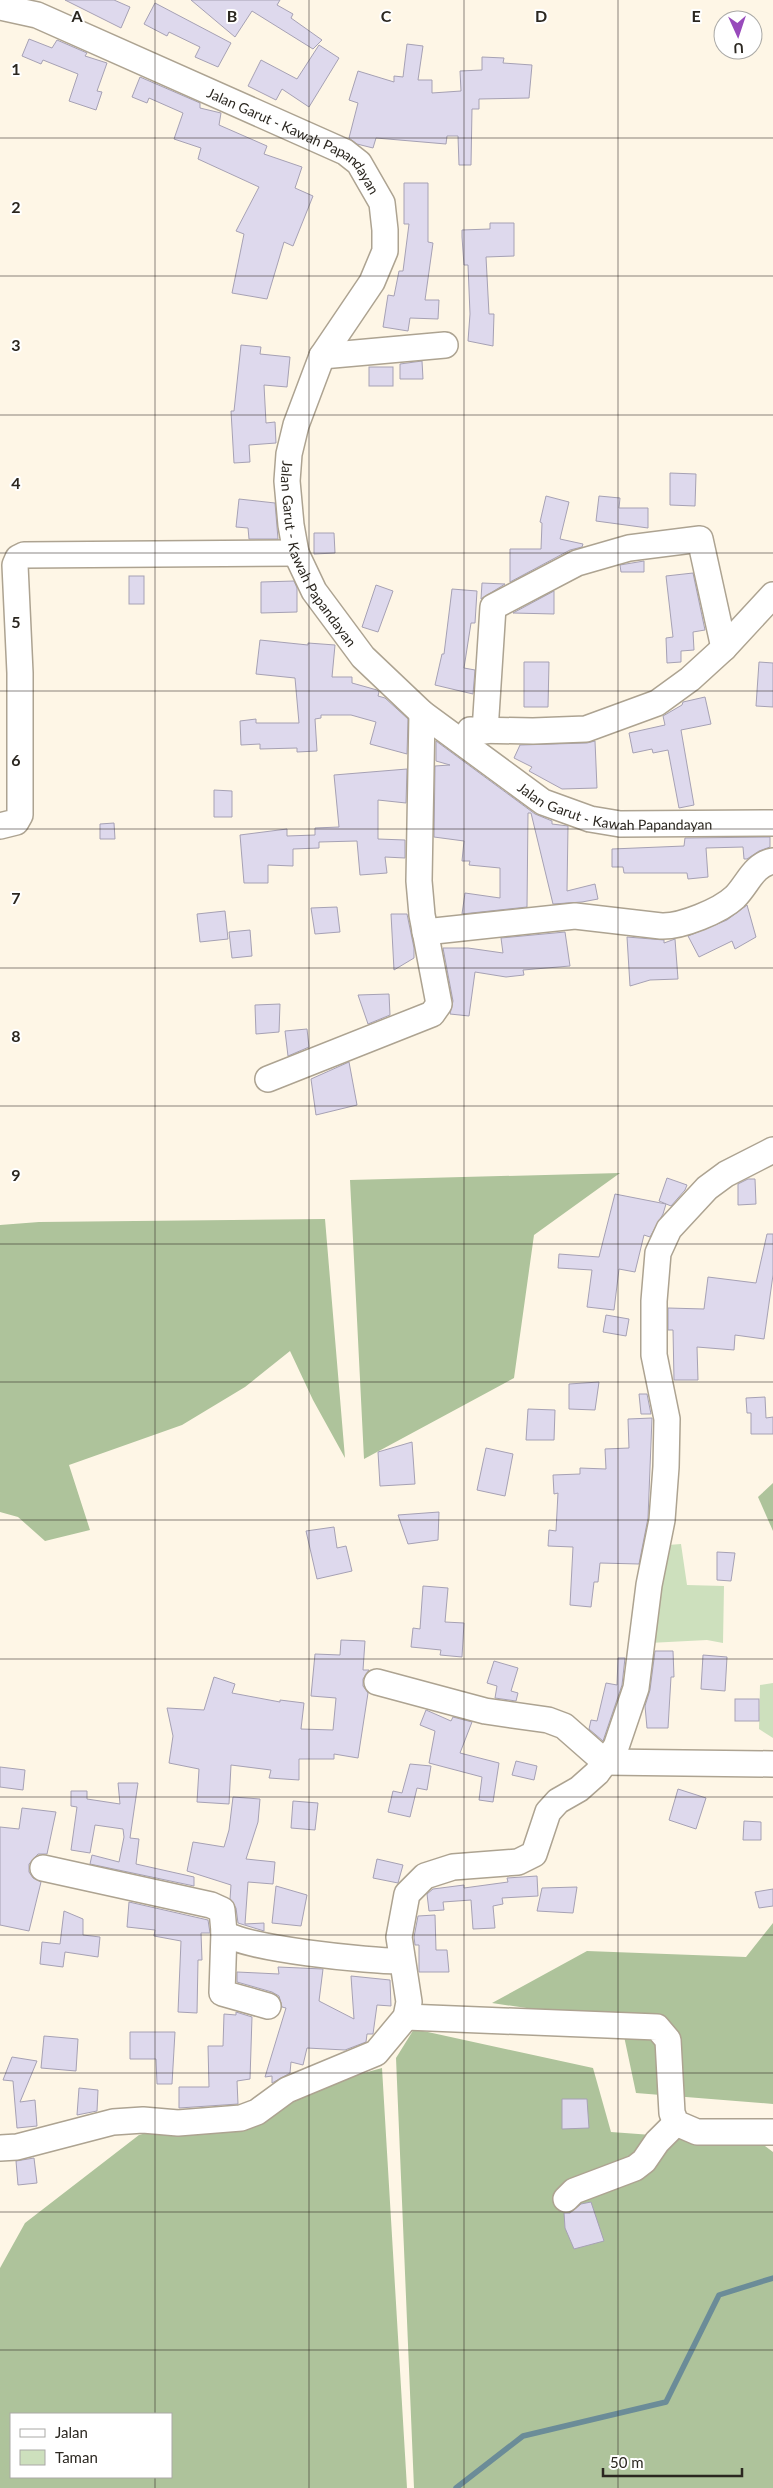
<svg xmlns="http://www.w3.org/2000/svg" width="773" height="2488" font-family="Lato,sans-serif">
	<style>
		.green { fill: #cde0bd }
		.forest { fill: #aec39b; fill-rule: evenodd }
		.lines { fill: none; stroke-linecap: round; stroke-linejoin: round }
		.stream { stroke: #6b8c98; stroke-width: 5.5 }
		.building { fill: #ded9ed; stroke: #a6a1b4 }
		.minor-casing { stroke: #ada391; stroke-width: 28 }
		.minor { stroke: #fff; stroke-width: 25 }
		.grid { fill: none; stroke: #2b2720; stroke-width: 1; stroke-opacity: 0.55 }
		.labels { text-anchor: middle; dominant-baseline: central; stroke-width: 4; stroke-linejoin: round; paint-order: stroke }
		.street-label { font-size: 14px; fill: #2b2720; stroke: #fff }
		.grid-label { font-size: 16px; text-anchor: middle; font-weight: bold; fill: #2b2720; stroke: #fff; stroke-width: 4; stroke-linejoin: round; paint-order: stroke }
	</style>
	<rect width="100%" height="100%" fill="#fef6e6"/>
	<!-- green -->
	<g class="green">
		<path d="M681,1544L687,1585L724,1586L723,1643L707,1640L649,1643L668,1545Z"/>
		<path d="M773,1683V1738L759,1729L760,1685Z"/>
	</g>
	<!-- forest -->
	<g class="forest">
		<path d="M620,1173L534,1235L514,1378L364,1459L350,1180Z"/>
		<path d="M325,1219L345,1458L313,1400L290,1351L245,1387L182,1425L69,1465L90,1530L45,1541L18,1517L0,1512V1225L39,1222Z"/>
		<path d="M773,1483V1531L758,1497Z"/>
		<path d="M773,1923V2104L636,2093L621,2022L492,2003L587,1951L746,1957Z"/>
		<path d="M414,2029L593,2068L611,2132L761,2143L773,2152V2488H414L396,2058Z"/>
		<path d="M382,2068L407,2488H0V2268L25,2223L139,2135ZM11,2414H171V2477H11Z"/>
	</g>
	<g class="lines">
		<!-- stream -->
		<path class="stream" d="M456,2488L523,2436L666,2402L719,2295L773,2278"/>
	</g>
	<!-- building -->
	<g class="building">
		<path d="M65,0H114L130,7L121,28Z"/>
		<path d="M191,0H280L277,5L293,14L291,18L322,40L313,49L252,11L235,37Z"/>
		<path d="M155,3L231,43L218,67L195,57L200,47L169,32L167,36L144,24Z"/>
		<path d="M29,39L52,48L57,40L87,53L85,56L107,63L97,91L102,92L96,110L69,101L78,74L43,60L41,64L22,56Z"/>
		<path d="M407,44L423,46L418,80H432V93L461,91L460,71L482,70V57L504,58L503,63L532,65L529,98L479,99V109H472L471,165H459L458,136H447L446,144L376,138L373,148L357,144L349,138L358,103L349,100L358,71L394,82V76L403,77Z"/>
		<path d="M319,45L339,58L309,107L282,89L276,100L248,86L261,60L297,79Z"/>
		<path d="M140,77L200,103V108L221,113L219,125L267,146L264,154L302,167L295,188L313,196L293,246L284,242L267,299L232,293L244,234L236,231L259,187L198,159L201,148L174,139L183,113L149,98L147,103L132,97Z"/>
		<path d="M404,183H428V242L433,243L425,300H439L438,319L410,318L408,331L383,327L388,295L394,296L399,271H403L409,224H404Z"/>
		<path d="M490,223H514V256L486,257L489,314H494L493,346L468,341L470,314L468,265H464L462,237V230L490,229Z"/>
		<path d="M241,345L261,347L260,354L290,357L287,387L264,385L266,423L275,422L276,443L249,445L250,462L234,463L231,411H234Z"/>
		<path d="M422,361L423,379H400V364Z"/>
		<rect x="369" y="367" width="24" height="19"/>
		<path d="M670,473L696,474L695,506L670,505Z"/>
		<path d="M546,496L569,502L560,539L583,544L582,547L570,550L510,582V549H541L542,523L540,522Z"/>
		<path d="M599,496L620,498L619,508H648V528L596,521Z"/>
		<path d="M239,499L275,503L278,539H249L248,528L236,527Z"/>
		<path d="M314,533H334L335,553L314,554Z"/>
		<path d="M644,561V572H621L620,565Z"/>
		<path d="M693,573L705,630L693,632L694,650L681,651V662L667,663L666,638L673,637L666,576Z"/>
		<rect x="129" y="576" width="15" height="28"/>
		<path d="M294,581L297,588V612L261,613V582Z"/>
		<path d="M482,583L505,584L481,599Z"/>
		<path d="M376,585L393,591L378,632L362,627Z"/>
		<path d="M452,589L477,591L475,623H471L464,668L475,670L473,694L435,685L442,654H444Z"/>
		<path d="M554,591V614L513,613Z"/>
		<path d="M260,640L308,645V643L335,645L332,677H352V683L377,690L379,692L378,696L385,698L408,719L407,754L370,744L376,722L351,715H321V718L315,719L317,751L297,752V748L260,749V744L241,745L240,721L256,719V723H299L295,678L256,674Z"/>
		<path d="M524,662H549L548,707H524Z"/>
		<path d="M759,662L773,663V707L756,706Z"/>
		<path d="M705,697L711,724L681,730L694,805L679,808L668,750L653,753L652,749L633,753L629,733L665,725L663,716L682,705L683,702Z"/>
		<path d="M436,741L535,814L552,821V824L568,826L567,891L595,884L598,899L582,902L553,904L531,813H528L527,907L462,914L465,893L500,898V868L469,865L470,861H462L464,841L434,837L435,766L450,765L436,761Z"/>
		<path d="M595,741L597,788L562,789L529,771L532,767L514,758L520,745L587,743Z"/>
		<path d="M407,769L406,803L378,800V839L405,840V858L385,857L387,873L360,875L357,841L319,842V848L293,849V866L268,865V883H244L240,835L287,829V836L315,835V828L339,827L334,775Z"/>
		<path d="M214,790L232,791V817H214Z"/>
		<path d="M114,823L115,839H100V824Z"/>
		<path d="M770,837V847L759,851L747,859H744L743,847L706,848L708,877L688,879L687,873H624L623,867H612V849L684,846L685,838Z"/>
		<path d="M747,905L756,937L735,949L732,941L699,957L688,936L727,920Z"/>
		<path d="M337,907L340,932L315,934L311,908Z"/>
		<path d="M225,911L228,939L200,942L197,914Z"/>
		<path d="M391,914H407L414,948V958L394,970Z"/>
		<path d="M250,930L252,956L232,958L229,932Z"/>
		<path d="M565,932L570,966L523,970L524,975L506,977L475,972L469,1016L450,1014L453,1001L443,948H468L503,953L501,938Z"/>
		<path d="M627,937L664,940V943L675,939L678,979L650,980L630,986Z"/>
		<path d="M389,994L390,1015L368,1024L358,995Z"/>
		<path d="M280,1004L279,1032L256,1034L255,1005Z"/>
		<path d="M307,1029L309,1047L288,1056L285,1031Z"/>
		<path d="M349,1062L357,1105L316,1115L311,1079Z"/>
		<path d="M667,1178L687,1185L685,1190L671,1206L659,1201Z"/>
		<path d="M748,1179H755L756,1204L738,1205V1184Z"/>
		<path d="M615,1194L666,1204L663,1214L650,1237L644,1235L635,1272L619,1269L614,1310L587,1307L592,1270L558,1268L559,1254L599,1257Z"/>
		<path d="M767,1234H773V1275L764,1339L735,1335L734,1350L697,1347L698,1380H674L673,1330H668V1308L704,1309L708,1277L756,1283Z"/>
		<path d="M606,1315L629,1319L626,1336L603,1332Z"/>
		<path d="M599,1382L595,1410L569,1409V1384Z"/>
		<path d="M639,1394H647L651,1414H641Z"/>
		<path d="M765,1397L766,1418L773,1417V1434H751V1413H747L746,1398Z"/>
		<path d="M528,1409L555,1410L554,1440H526Z"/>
		<path d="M652,1418L648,1518L639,1564L600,1563L598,1582H594L591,1607L570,1605L573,1547L548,1546L549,1530L556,1531L558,1493L554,1494L553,1475L580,1474V1468L606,1469L605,1449L629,1448L628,1419Z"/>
		<path d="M412,1442L415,1484L380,1486L378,1452Z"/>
		<path d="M486,1448L513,1454L505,1496L477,1490Z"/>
		<path d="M439,1512L438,1540L408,1544L398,1515Z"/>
		<path d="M334,1527L337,1548L346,1546L352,1571L317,1579L306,1531Z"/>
		<path d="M717,1552L735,1553L731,1581L717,1580Z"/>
		<path d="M423,1586L448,1588L445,1622L464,1623L462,1657L440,1655L441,1650L411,1647L413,1628L420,1629Z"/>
		<path d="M341,1640L365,1641L363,1670H369L363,1679V1686L368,1693L358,1758L334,1754V1759H299V1780L269,1778L271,1770L231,1765L229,1804L197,1802L199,1769L169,1763L173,1736L167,1708L204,1710L214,1677L235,1684L232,1693L280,1702V1700L304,1703L301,1729L333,1730L336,1698L311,1696L315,1654L340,1655Z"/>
		<path d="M655,1651H673L674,1677H671L668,1728H647L645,1706L650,1690Z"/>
		<path d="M703,1655L727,1657L725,1691L701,1689Z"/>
		<path d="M618,1658H625L622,1685L603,1741L589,1729L591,1720L597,1721L606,1683L617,1685Z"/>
		<path d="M494,1661L518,1668L511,1691L518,1693L516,1701L495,1698L497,1686L487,1683Z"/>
		<rect x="735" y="1699" width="24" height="22"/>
		<path d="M426,1710L451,1721L453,1717L472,1722L460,1753L499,1763L493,1802L479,1800L482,1777L429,1763L435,1731L420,1725Z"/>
		<path d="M516,1761L537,1766L534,1780L512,1775Z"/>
		<path d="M410,1764L431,1766L427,1790L417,1788L410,1817L388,1812L393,1791L402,1793Z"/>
		<path d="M0,1767L25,1770L23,1790L0,1787Z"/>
		<path d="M118,1783H138L130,1838L139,1839L136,1864L194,1877V1886L90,1864L92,1855L119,1862L124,1837L123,1829L95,1825L90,1853L71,1850L77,1807L71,1806V1791H87V1799L120,1804Z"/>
		<path d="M678,1789L706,1798L696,1829L669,1820Z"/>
		<path d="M233,1797L260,1799L258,1822L246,1859L275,1862L273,1884L248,1882L245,1924L264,1923V1931L238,1923L236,1908L230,1899L231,1885L187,1871L193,1842L224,1847L229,1830Z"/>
		<path d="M293,1801L318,1803L315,1830L291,1828Z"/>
		<path d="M22,1808L56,1812L47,1854H38L29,1864V1872L33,1878L41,1882L29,1931L0,1925V1827L19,1829Z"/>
		<path d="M744,1821L761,1822V1840H743Z"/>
		<path d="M377,1859L403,1865L398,1883L373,1878Z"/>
		<path d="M537,1876L538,1896L502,1898L503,1904L493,1906L495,1928L473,1929L471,1900L443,1902L444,1910L429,1911L427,1894L433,1889L464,1885V1888L508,1882L507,1878Z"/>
		<path d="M276,1886L307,1895L301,1926L272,1923Z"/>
		<path d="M577,1887L573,1913L537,1911L542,1888Z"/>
		<path d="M773,1889V1906L759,1908L755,1892Z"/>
		<path d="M129,1902L208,1920L210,1933H201L202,1960H198L197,2013L178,2012L181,1941L154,1936L155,1930L127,1927Z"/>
		<path d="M64,1911L83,1919V1935L100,1937L98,1957L65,1952L63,1967L40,1964L42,1942L60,1944Z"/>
		<path d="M435,1915L436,1950H447L449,1972H419V1945H415L414,1937L418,1916Z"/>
		<path d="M278,1967L323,1969L319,2001L354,2019L351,1976L390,1980L391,2006L377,2005L373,2034H367L366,2042L345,2050L307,2048L303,2065L291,2062L290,2073L272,2083V2076L265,2077L286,2008L282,2007L279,1996L272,1992L237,1982V1972L279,1974Z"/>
		<path d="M236,2012L252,2017L250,2079L237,2081L238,2104L179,2108V2087H209L208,2046H223L224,2014L236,2015Z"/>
		<path d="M130,2032H175L172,2084H157L156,2059H130Z"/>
		<path d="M44,2036L78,2039L76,2071L41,2068Z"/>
		<path d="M12,2057L37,2061L20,2102L35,2100L37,2126L17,2128L13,2081L3,2080Z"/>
		<path d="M79,2088L98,2090L97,2111L77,2115Z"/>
		<path d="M562,2099H587L589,2128L562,2129Z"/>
		<path d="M34,2158L37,2183L18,2185L16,2161Z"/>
		<path d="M591,2202L604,2241L574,2249L565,2228L564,2213H570L581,2204Z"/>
	</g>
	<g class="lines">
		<!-- minor casing -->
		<g class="minor-casing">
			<g id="minor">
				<path id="s1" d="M0,7L37,15L345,152L359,163L382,203L385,230V251L372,282L322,356L296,425L289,454L287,481L291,525L296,553L314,591L363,657L422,713L543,802L590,819L620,824L773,823"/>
				<path d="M322,356L445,345"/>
				<path d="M470,730L533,731L586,729L657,703L690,679L724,648L773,595"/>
				<path d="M485,731L493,607L577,563L629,548L700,539L724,648"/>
				<path d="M0,826L16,822L20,815V673L15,565L18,558L24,555L296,553"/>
				<path d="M425,932L575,916L661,926C681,927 720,911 735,897C748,884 753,865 773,861"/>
				<path d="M268,1079L432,1014L439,1004L422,915L419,881L422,713"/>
				<path d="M377,1682L485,1711L548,1720L564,1726L605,1762L773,1764"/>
				<path d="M43,1868L211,1905L222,1910L224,1932C236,1948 376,1962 401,1961"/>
				<path d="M224,1932L222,1993L268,2006"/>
				<path d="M406,2017L657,2027L668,2040L672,2113L676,2123L697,2132H773"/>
				<path d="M0,2148L17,2147L113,2122L143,2120L178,2123L241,2118L257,2112L287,2090L376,2053L406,2017L409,2002L399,1937L407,1894L425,1876L453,1867L518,1862L534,1854L548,1812L558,1801L579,1789L597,1773L616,1747L636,1688L649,1585L662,1520L666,1467L667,1419L654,1355V1301L658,1253L669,1229L707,1188L726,1174L773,1150"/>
				<path d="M566,2199L574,2191L635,2168L644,2161L657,2142L676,2123"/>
			</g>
		</g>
		<!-- minor -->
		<use href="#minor" class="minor"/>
	</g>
	<!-- grid -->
	<path class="grid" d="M155,0V2414M309,0V2488M464,0V2488M618,0V2488M0,138H773M0,276H773M0,415H773M0,553H773M0,691H773M0,829H773M0,968H773M0,1106H773M0,1244H773M0,1382H773M0,1520H773M0,1659H773M0,1797H773M0,1935H773M0,2073H773M0,2212H773M0,2350H773M155,2477V2488"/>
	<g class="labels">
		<!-- street labels -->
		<g class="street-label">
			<text stroke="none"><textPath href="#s1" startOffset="326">Jalan Garut - Kawah Papandayan</textPath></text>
			<text stroke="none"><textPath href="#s1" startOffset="821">Jalan Garut - Kawah Papandayan</textPath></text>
			<text stroke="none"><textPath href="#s1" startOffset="1241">Jalan Garut - Kawah Papandayan</textPath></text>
		</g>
	</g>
	<g class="grid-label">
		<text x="77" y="22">A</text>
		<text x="232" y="22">B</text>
		<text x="386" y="22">C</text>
		<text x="541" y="22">D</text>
		<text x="696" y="22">E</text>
		<text x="16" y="75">1</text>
		<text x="16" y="213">2</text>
		<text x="16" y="351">3</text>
		<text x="16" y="489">4</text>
		<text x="16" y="628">5</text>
		<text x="16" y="766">6</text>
		<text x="16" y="904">7</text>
		<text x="16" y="1042">8</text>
		<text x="16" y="1181">9</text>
	</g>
	<!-- legend -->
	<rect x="10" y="2413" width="162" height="65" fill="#ffffff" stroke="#aaa9a6"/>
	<rect x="20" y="2429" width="25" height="8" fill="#ffffff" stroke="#aaa9a6"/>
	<text x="55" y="2438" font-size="15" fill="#2b2720">Jalan</text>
	<rect x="20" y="2450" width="25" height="15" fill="#cde0bd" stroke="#aaa9a6"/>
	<text x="55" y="2463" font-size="15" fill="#2b2720">Taman</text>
	<!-- north arrow -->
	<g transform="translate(738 35) rotate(177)"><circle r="24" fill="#ffffff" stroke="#aaa9a6"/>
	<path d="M0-4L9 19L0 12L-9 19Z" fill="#984abb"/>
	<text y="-8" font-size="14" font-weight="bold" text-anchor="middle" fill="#2b2720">U</text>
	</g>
	<!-- scale -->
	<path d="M603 2468v8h139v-8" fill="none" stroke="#2b2720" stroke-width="2.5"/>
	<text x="610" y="2468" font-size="15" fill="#2b2720" stroke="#ffffff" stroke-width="4" paint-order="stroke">50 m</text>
</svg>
